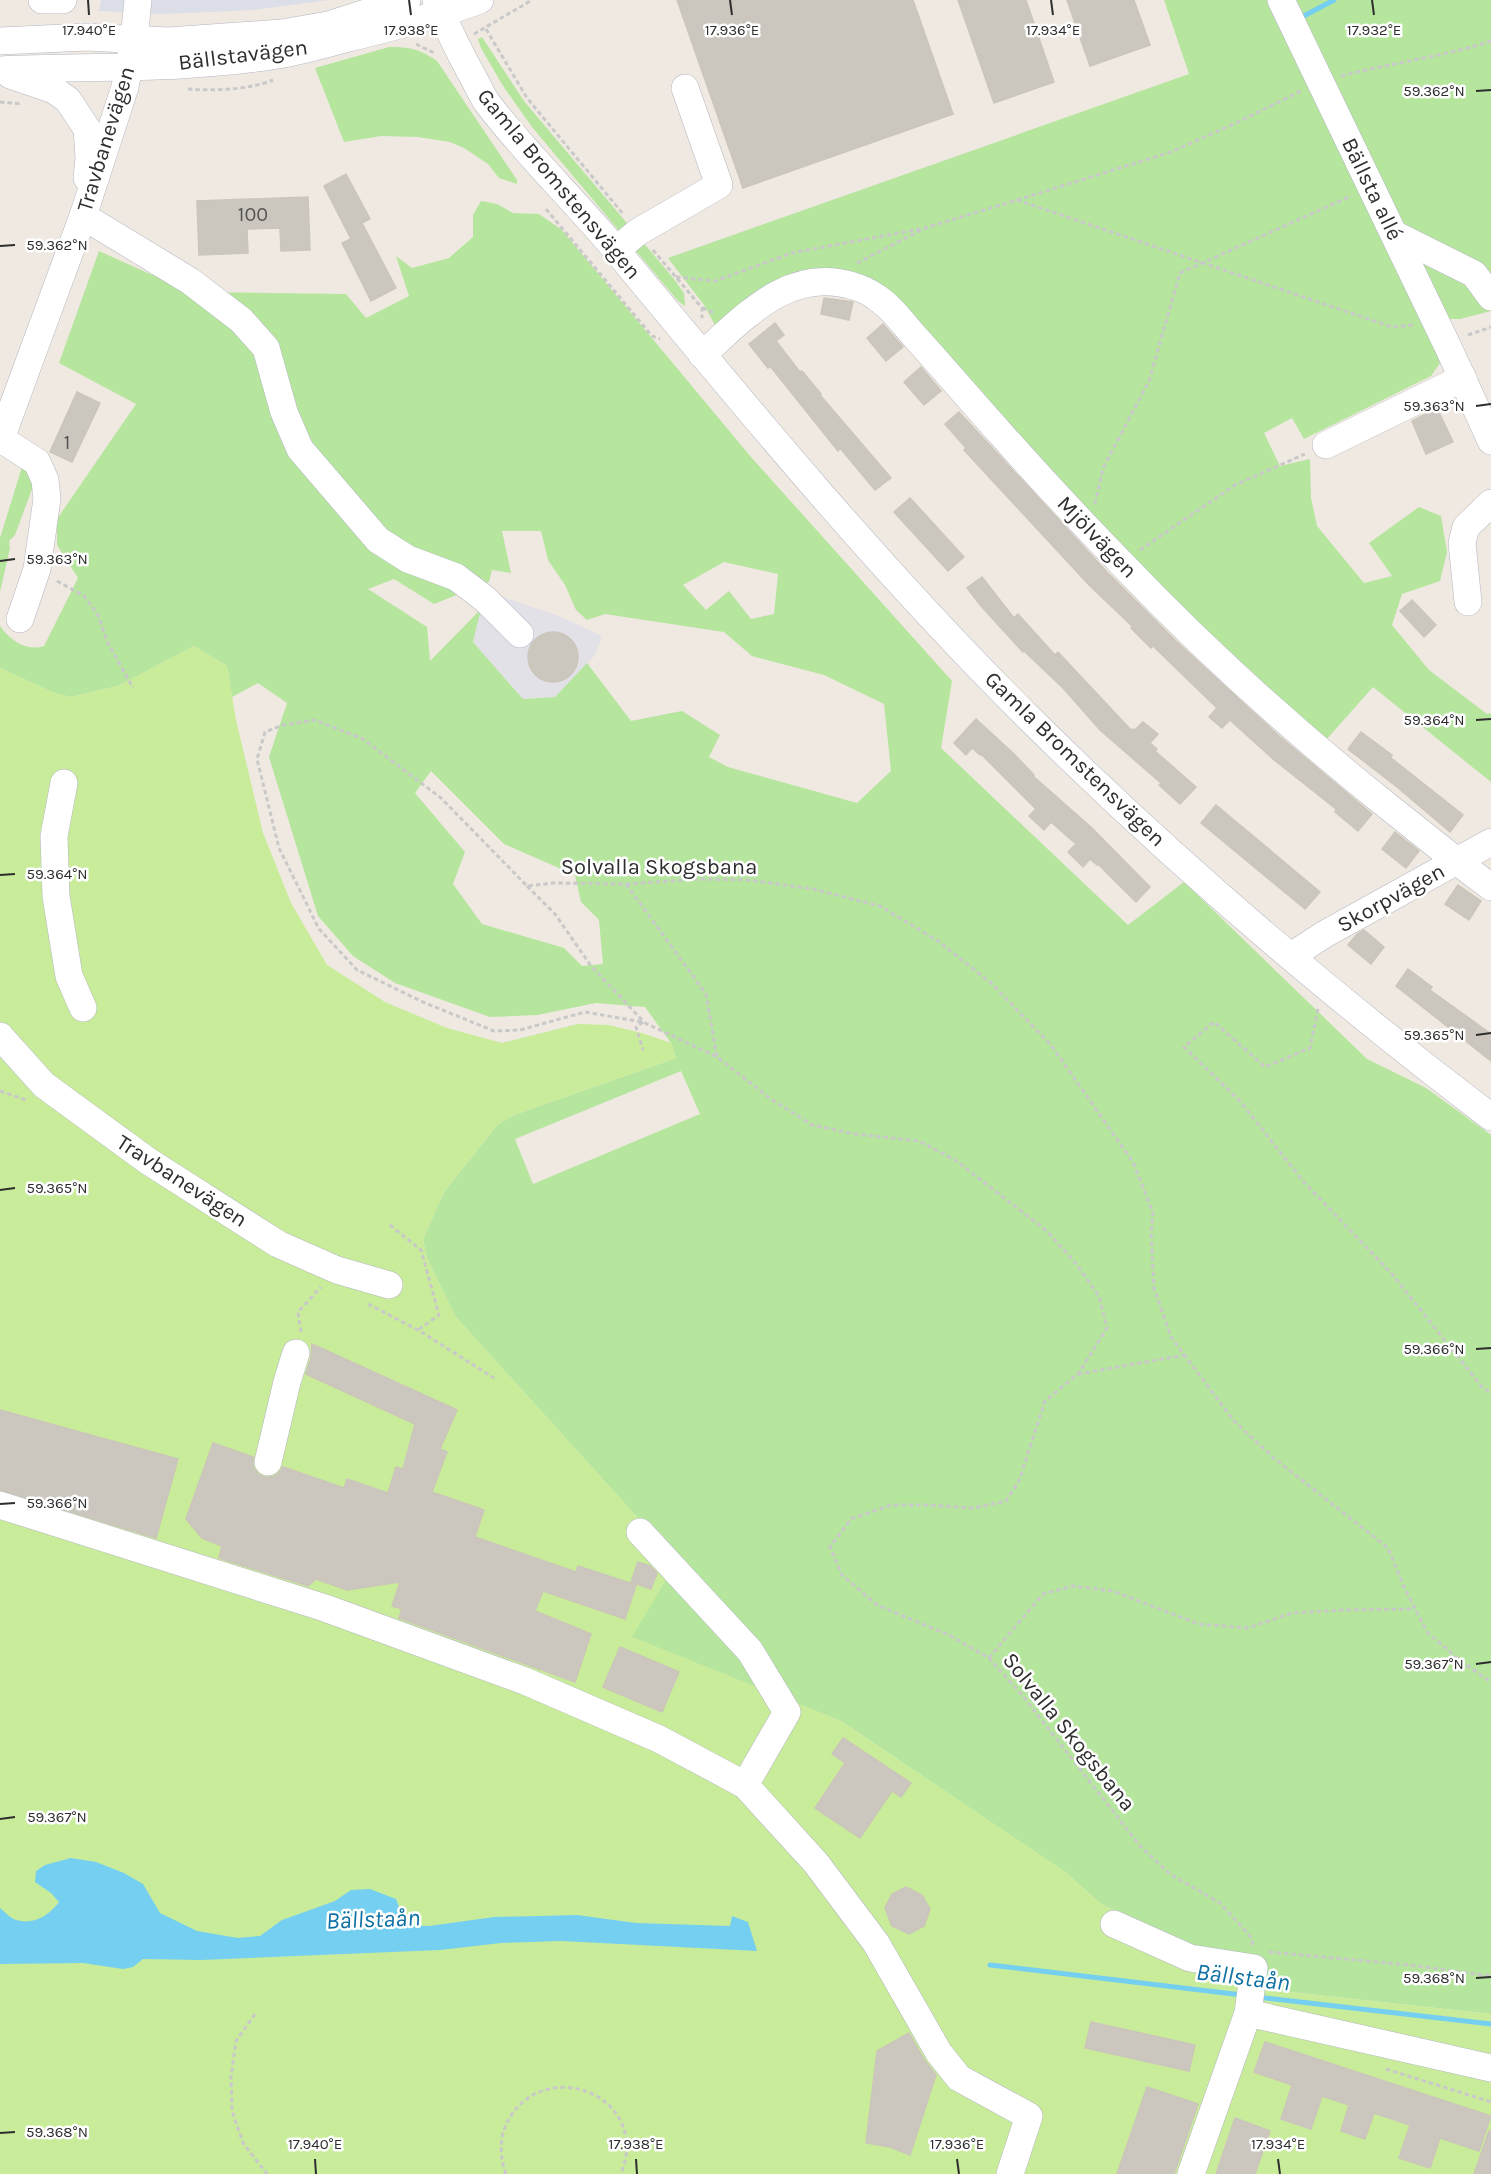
<svg xmlns="http://www.w3.org/2000/svg" width="1491" height="2174" font-family="Karla,sans-serif">
	<style>
		.industrial { fill: #e3e1e8 }
		.airport { fill: #dcdee8 }
		.green { fill: #b6e59e; fill-rule: evenodd }
		.pitch { fill: #c9ec9a }
		.water { fill: #75cff0 }
		.lines { fill: none; stroke-linecap: round; stroke-linejoin: round }
		.stream { stroke: #75cff0; stroke-width: 5 }
		.building { fill: #cbc7bf; stroke: #cbc5ba; stroke-width: 1.5 }
		.minor-casing { stroke: #b4b7c1; stroke-width: 28 }
		.path { stroke: #c9c9c9; stroke-width: 3; stroke-dasharray: 4.5 3; stroke-linecap: butt }
		.minor { stroke: #fff; stroke-width: 27 }
		.ticks { fill: none; stroke: #2e2e2e; stroke-width: 2 }
		.labels { text-anchor: middle; dominant-baseline: central; stroke-width: 5; stroke-linejoin: round; paint-order: stroke }
		.number-label { font-size: 20px; fill: #555452 }
		.street-label { font-size: 22px; fill: #2e2e2e; stroke: #fff }
		.water-label { font-size: 24px; font-style: italic; fill: #0d6fa3; stroke: #fff }
		.ticks-label { font-size: 15px; text-anchor: middle; fill: #2e2e2e; stroke: #fff; stroke-width: 5; stroke-linejoin: round; paint-order: stroke }
	</style>
	<rect width="100%" height="100%" fill="#efe9e1"/>
	<!-- industrial -->
	<path class="industrial" d="M497,595L559,616L602,636L595,655L555,697L523,699L473,642L482,604Z"/>
	<!-- airport -->
	<path class="airport" d="M101,0H328L254,10L163,14L99,11Z"/>
	<!-- green -->
	<g class="green">
		<path d="M1164,0H1269L1427,329L1440,363L1431,376L1304,439L1292,418L1264,433L1280,466L1310,459L1311,498L1317,526L1364,583L1392,576L1369,543L1419,507L1441,516L1447,552L1440,581L1402,594L1392,625L1429,670L1487,714L1491,713V782L1373,687L1326,740L1112,543L836,273L717,329L704,305L668,258L1189,74Z"/>
		<path d="M1288,0H1491V311L1460,319H1443Z"/>
		<path d="M482,37L524,101L674,279L684,293L685,306L678,301L532,127L503,86L481,48L478,39Z"/>
		<path d="M389,47C409,47 420,49 437,61L517,180V184L499,178L488,164L464,148L450,142L418,137L381,136L344,142L315,68Z"/>
		<path d="M481,201L497,204L513,213L539,214L562,230L751,457L952,681L941,748L1128,925L1184,882L1367,1059L1426,1088L1491,1135V2014L1255,1988L1100,1903L1065,1872L841,1721L631,1637L677,1561L455,1316L427,1258L423,1239L444,1192L498,1124L514,1115L676,1058L671,1043L645,1007L596,1003L537,1015L490,1017L395,983L353,956L318,916L269,757L287,703L258,683L232,697L227,666L194,646L118,686L71,697L54,693L0,668V626C10,640 26,652 44,646L78,578L57,545V519L136,404L59,363L99,251L190,292L346,294L366,318L409,296L396,256L412,268L449,258L473,237V215ZM502,531H541L548,560L565,585L576,610L587,620L605,614L724,632L752,656L824,675L884,704L891,771L857,803L728,767L709,757L720,735L682,711L631,721L587,663L555,697L523,699L473,642L481,609L430,661L427,627L368,589L394,579L434,604L489,582L492,570L511,573ZM724,562L778,574L774,614L751,619L729,591L706,610L683,585ZM431,771L504,844L575,875L581,902L599,920L603,964L582,966L564,948L482,924L453,884L465,852L415,793ZM681,1071L700,1114L533,1184L515,1139Z"/>
		<path d="M22,467L35,481L15,535L9,541L10,548L0,592V538Z"/>
	</g>
	<!-- pitch -->
	<path class="pitch" d="M194,646L227,666L236,720L263,833L291,903L327,965L385,1002L447,1028L502,1043L578,1024L609,1025L642,1033L671,1043L676,1058L514,1115L498,1124L444,1192L423,1239L427,1258L455,1316L677,1561L632,1637L841,1721L1065,1872L1100,1903L1163,1939L1260,1959L1255,1988L1491,2014V2174H0V668L54,693L71,697L118,686Z"/>
	<!-- water -->
	<path class="water" d="M71,1858L96,1862L124,1873L143,1884L160,1913L197,1931L238,1938L260,1936L282,1920L335,1901L351,1890L370,1889L396,1899L406,1925L429,1926L494,1917L577,1915L636,1923L730,1926L732,1916L748,1922L757,1951L561,1941L501,1943L440,1950L201,1960L143,1959L133,1967L123,1969L83,1963L0,1964V1908C5,1912 10,1918 16,1920C33,1925 49,1916 59,1902L51,1893L35,1882L36,1871L45,1865Z"/>
	<g class="lines">
		<!-- stream -->
		<g class="stream">
			<path d="M1298,19L1334,0"/>
			<path d="M990,1965L1242,1995"/>
			<path d="M1257,1997L1491,2024"/>
		</g>
	</g>
	<!-- building -->
	<g class="building">
		<path d="M677,0H913L953,114L743,188Z"/>
		<path d="M958,0H1026L1054,82L994,103Z"/>
		<path d="M1067,0H1134L1150,45L1090,66Z"/>
		<path d="M346,174L370,219L362,223L396,288L371,301L342,243L351,239L324,186Z"/>
		<path d="M308,197L310,250L281,251L280,228L247,229L248,253L199,255L197,201Z"/>
		<path d="M824,298L853,302L849,320L821,314Z"/>
		<path d="M775,323L784,335L776,341L800,372L802,371L821,394L820,395L891,478L875,490L840,448L838,451L770,366L768,368L749,344Z"/>
		<path d="M883,324L903,347L886,361L867,338Z"/>
		<path d="M921,367L941,391L924,405L904,382Z"/>
		<path d="M77,392L100,403L72,462L50,452Z"/>
		<path d="M1437,408L1453,442L1426,454L1412,421Z"/>
		<path d="M959,412L1107,572L1177,642L1279,736L1372,814L1358,831L1335,812L1336,809L1273,759L1230,720L1222,728L1209,717L1217,708L1153,646L1151,648L1131,628L1132,626L1090,586L964,450L966,448L945,424Z"/>
		<path d="M910,498L964,557L948,571L894,512Z"/>
		<path d="M982,577L1014,618L1018,614L1055,655L1058,652L1131,730L1133,729L1135,730L1143,722L1158,734L1150,743L1157,749L1155,751L1196,787L1180,804L1159,785L1161,783L1100,730L1063,688L1024,651L1023,652L981,606L967,588Z"/>
		<path d="M1412,600L1436,625L1424,637L1400,611Z"/>
		<circle cx="553" cy="657" r="25"/>
		<path d="M976,719L1013,753L1034,775L1033,776L1092,828L1150,887L1136,902L1098,864L1097,865L1090,859L1083,867L1068,852L1076,844L1051,822L1044,830L1029,816L1036,809L981,754L980,755L972,748L966,755L954,743Z"/>
		<path d="M1361,732L1392,755L1391,758L1463,815L1450,832L1397,787L1348,749Z"/>
		<path d="M1216,805L1320,892L1305,909L1201,823Z"/>
		<path d="M1395,832L1419,851L1406,868L1382,849Z"/>
		<path d="M1458,885L1481,901L1469,920L1445,904Z"/>
		<path d="M1364,930L1384,947L1371,964L1348,945L1357,934Z"/>
		<path d="M1408,969L1432,987L1430,990L1491,1034V1061L1396,986Z"/>
		<path d="M312,1344L457,1410L440,1449L447,1452L432,1492L484,1510L475,1537L576,1572L578,1566L636,1585L625,1619L543,1591L535,1611L591,1634L575,1682L399,1618L402,1609L392,1606L400,1582L347,1590L316,1579L308,1586L219,1558L222,1546L202,1538L186,1519L213,1443L253,1457V1467L258,1474L264,1477H273L279,1473L283,1467L344,1488L347,1479L388,1493L396,1467L403,1469L415,1424L306,1374L311,1358Z"/>
		<path d="M0,1410L178,1459L156,1538L0,1490Z"/>
		<path d="M638,1562L650,1566L657,1573L651,1589L631,1582Z"/>
		<path d="M620,1647L679,1672L662,1712L603,1687Z"/>
		<path d="M843,1738L911,1783L901,1797L892,1791L860,1838L815,1808L845,1763L832,1754Z"/>
		<path d="M906,1887L922,1895L930,1909L924,1926L909,1934L892,1926L885,1908L892,1894Z"/>
		<path d="M1091,2022L1195,2045L1189,2071L1085,2048Z"/>
		<path d="M909,2033L925,2061L936,2075L910,2155L890,2147L866,2143L877,2051Z"/>
		<path d="M1265,2042L1491,2116L1479,2151L1440,2138L1430,2168L1399,2158L1410,2125L1374,2113L1365,2139L1341,2131L1349,2105L1322,2096L1311,2129L1281,2119L1292,2085L1254,2072Z"/>
		<path d="M1147,2087L1198,2104L1174,2174H1117Z"/>
		<path d="M1235,2118L1270,2131L1255,2174H1216Z"/>
		<path d="M1489,2131H1491V2174H1474Z"/>
	</g>
	<g class="lines">
		<!-- minor casing -->
		<g class="minor-casing">
			<g id="minor">
				<path d="M42,0H63"/>
				<path d="M436,0C447,27 459,52 473,77C478,86 482,96 488,104C527,155 575,201 616,250C748,410 880,570 1027,716C1172,860 1329,994 1491,1117"/>
				<path d="M1281,0L1449,349L1491,441"/>
				<path d="M0,41L86,37L168,41L282,33L328,25L407,0"/>
				<path d="M0,70C92,66 186,70 278,55C302,51 325,44 349,38C393,27 437,16 480,0"/>
				<path d="M10,75L54,90L68,100L87,129L89,158L87,178"/>
				<path d="M83,216L190,281L241,320L266,348L284,412L300,449L378,540L408,559L456,577L485,599L520,634"/>
				<path d="M1394,234L1474,274L1491,297"/>
				<path d="M616,250L638,232L719,185L685,88"/>
				<path d="M702,355C745,317 789,266 853,286C861,288 869,292 876,297C892,307 904,325 917,339C945,370 973,403 1001,434C1041,479 1082,523 1124,566C1208,654 1299,736 1395,812C1427,837 1458,863 1491,887"/>
				<path d="M1,439L37,462L45,480L47,499L37,569L20,619"/>
				<path d="M0,441L83,216L125,87L134,39L138,0"/>
				<path d="M1326,445L1463,378"/>
				<path d="M1468,602L1462,543L1466,527L1491,503"/>
				<path d="M64,783L54,836L56,896L69,976L83,1008"/>
				<path d="M1291,956L1325,934L1491,842"/>
				<path d="M0,1036L44,1085L148,1161L278,1244L337,1270L389,1285"/>
				<path d="M268,1462L287,1382L296,1353"/>
				<path d="M0,1505L325,1608L525,1681L659,1739L745,1785L816,1863L876,1943L939,2053L959,2078L1029,2116L1010,2174"/>
				<path d="M640,1532L750,1651L787,1712L745,1785"/>
				<path d="M1114,1924L1190,1958L1254,1968L1248,2013L1191,2174"/>
				<path d="M1248,2013L1491,2068"/>
			</g>
		</g>
		<!-- path -->
		<g class="path">
			<path d="M486,29L527,98L624,215"/>
			<path d="M474,34L532,0"/>
			<path d="M416,44L434,53"/>
			<path d="M1341,76C1391,63 1442,57 1491,41"/>
			<path d="M188,89C215,91 248,90 273,80"/>
			<path d="M0,102L22,104"/>
			<path d="M1017,200L1171,152L1238,122L1301,91"/>
			<path d="M546,209L652,336L660,339"/>
			<path d="M653,250L702,308V318"/>
			<path d="M857,263L925,228L1017,200L1392,327L1414,325"/>
			<path d="M676,277L715,281L792,253L920,229"/>
			<path d="M702,308L714,313"/>
			<path d="M1468,335L1491,327"/>
			<path d="M1095,504L1103,468L1149,381L1180,273L1351,196"/>
			<path d="M1140,550L1235,485L1305,454"/>
			<path d="M57,581L84,596L98,615L107,641L133,688"/>
			<path d="M626,884L706,994L717,1057"/>
			<path d="M527,886L555,914L591,966L643,1021"/>
			<path d="M1318,1009L1310,1048L1265,1067L1214,1022L1184,1047L1239,1100L1303,1181L1392,1274L1482,1387L1491,1393"/>
			<path d="M643,1022L636,1027L643,1050"/>
			<path d="M0,1091L26,1100"/>
			<path d="M390,1225L421,1250L439,1315L418,1330"/>
			<path d="M368,1304L418,1330L494,1378"/>
			<path d="M301,1332L298,1312L321,1287"/>
			<path d="M1078,1374L1185,1355"/>
			<path d="M989,1658L1043,1594L1073,1586L1113,1591L1199,1624L1248,1628L1292,1613L1343,1610L1415,1609"/>
			<path d="M1253,1945L1250,1936L1220,1903L1170,1874L1141,1847L1022,1695L989,1658L949,1635L877,1605L842,1575L830,1547L851,1519L891,1505H928L974,1508L1006,1501L1019,1481L1045,1401L1078,1374L1107,1328L1099,1296L1077,1265L1047,1231L955,1160L919,1141L855,1134L812,1125L771,1099L717,1057L643,1022L585,1012L520,1030L494,1031L423,1002L357,970L319,929L279,848L257,759L265,732L283,725L315,720L363,739L441,798L527,886L554,883L626,884L698,879L749,880L813,889L880,906L938,941L991,983L1051,1045L1133,1162L1153,1213L1151,1233L1154,1288L1171,1337L1234,1421L1275,1459L1388,1548L1404,1587L1427,1632L1462,1662L1491,1682"/>
			<path d="M1269,1952L1410,1965L1491,1976"/>
			<path d="M255,2014L236,2041L231,2077L232,2111L243,2143L267,2174"/>
			<path d="M1386,2069L1491,2102"/>
			<path d="M506,2174C499,2155 499,2135 510,2117C545,2061 635,2090 626,2156C625,2162 623,2168 621,2174"/>
		</g>
		<!-- minor -->
		<use href="#minor" class="minor"/>
	</g>
	<!-- ticks -->
	<path class="ticks" d="M88,0L89,15M409,0L411,15M730,0L732,15M1051,0L1053,15M1372,0L1374,15M1476,91L1491,90M0,246L15,245M1476,406L1491,404M0,561L15,559M1476,720L1491,719M0,875L15,874M1476,1035L1491,1033M0,1190L15,1188M1476,1349L1491,1348M0,1504L15,1503M1476,1664L1491,1662M0,1819L15,1817M1476,1978L1491,1977M0,2133L15,2132M315,2159L316,2174M636,2159L637,2174M957,2159L959,2174M1278,2159L1280,2174"/>
	<g class="labels">
		<!-- number labels -->
		<g class="number-label">
			<text x="253" y="214">100</text>
			<text x="67" y="442">1</text>
		</g>
		<!-- street labels -->
		<g class="street-label">
			<text transform="translate(243 55) rotate(-7)">Bällstavägen</text>
			<text transform="translate(106 139) rotate(-73)">Travbanevägen</text>
			<text transform="translate(559 184) rotate(50)">Gamla Bromstensvägen</text>
			<text transform="translate(1372 189) rotate(64)">Bällsta allé</text>
			<text transform="translate(1097 537) rotate(46)">Mjölvägen</text>
			<text transform="translate(1075 759) rotate(44)">Gamla Bromstensvägen</text>
			<text x="659" y="867">Solvalla Skogsbana</text>
			<text transform="translate(1391 898) rotate(-29)">Skorpvägen</text>
			<text transform="translate(182 1181) rotate(33)">Travbanevägen</text>
			<text transform="translate(1069 1732) rotate(51)">Solvalla Skogsbana</text>
		</g>
		<!-- water labels -->
		<g class="water-label">
			<text transform="translate(373 1919) rotate(-2)">Bällstaån</text>
			<text transform="translate(1243 1977) rotate(7)">Bällstaån</text>
		</g>
	</g>
	<g class="ticks-label">
		<text x="89" y="35">17.940°E</text>
		<text x="411" y="35">17.938°E</text>
		<text x="732" y="35">17.936°E</text>
		<text x="1053" y="35">17.934°E</text>
		<text x="1374" y="35">17.932°E</text>
		<text x="1434" y="96">59.362°N</text>
		<text x="57" y="250">59.362°N</text>
		<text x="1434" y="411">59.363°N</text>
		<text x="57" y="564">59.363°N</text>
		<text x="1434" y="725">59.364°N</text>
		<text x="57" y="879">59.364°N</text>
		<text x="1434" y="1040">59.365°N</text>
		<text x="57" y="1193">59.365°N</text>
		<text x="1434" y="1354">59.366°N</text>
		<text x="57" y="1508">59.366°N</text>
		<text x="1434" y="1669">59.367°N</text>
		<text x="57" y="1822">59.367°N</text>
		<text x="1434" y="1983">59.368°N</text>
		<text x="57" y="2137">59.368°N</text>
		<text x="315" y="2149">17.940°E</text>
		<text x="636" y="2149">17.938°E</text>
		<text x="957" y="2149">17.936°E</text>
		<text x="1278" y="2149">17.934°E</text>
	</g>
</svg>
